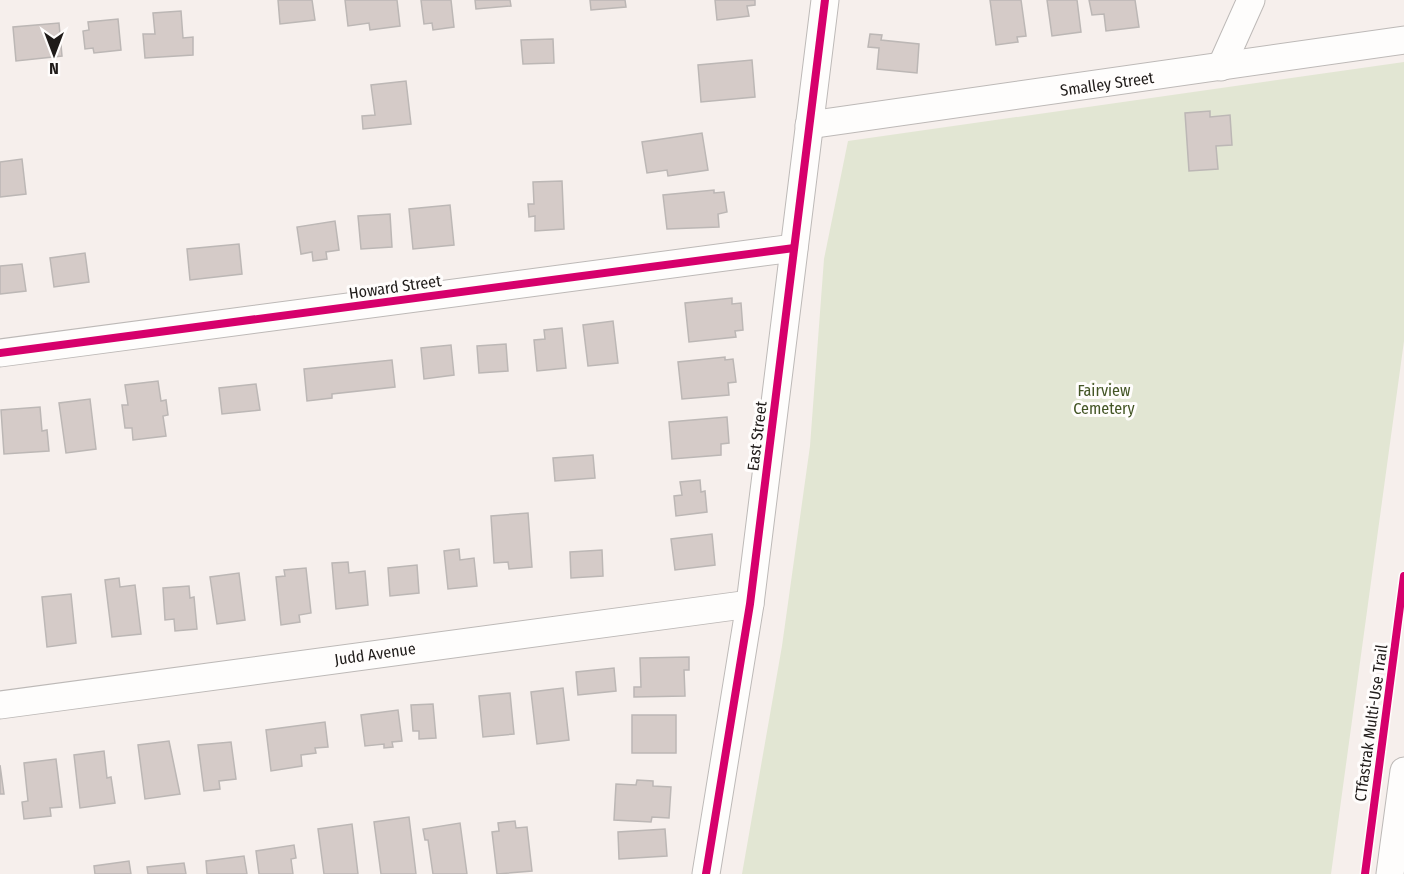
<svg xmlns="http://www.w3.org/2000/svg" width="1404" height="874" font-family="'Fira Sans Condensed',sans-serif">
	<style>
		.green { fill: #e2e6d3 }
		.building { fill: #d5cbc8; stroke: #bcb7b5; stroke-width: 1.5 }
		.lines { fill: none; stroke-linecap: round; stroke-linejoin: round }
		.minor-casing { stroke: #bdb9b7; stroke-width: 29 }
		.minor { stroke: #fefdfc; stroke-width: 27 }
		.cycleway-casing { stroke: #fffdfc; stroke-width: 11 }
		.cycleway { stroke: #d6006c; stroke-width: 8 }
		.labels { text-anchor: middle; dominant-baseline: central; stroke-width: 6; stroke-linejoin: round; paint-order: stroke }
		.street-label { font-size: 16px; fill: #1f1b19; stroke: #fffdfc }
		.park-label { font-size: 16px; fill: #435525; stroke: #fffdfc }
	</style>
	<rect width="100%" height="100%" fill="#f6efec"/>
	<!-- green -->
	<path class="green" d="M1404,62V341L1331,874H742L782,646L810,446L824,259L848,141Z"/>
	<!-- building -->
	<g class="building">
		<path d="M278,0H312L315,20L280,24Z"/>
		<path d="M345,0H397L400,26L370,30L369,23L348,26Z"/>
		<path d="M421,0H451L454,27L433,30L432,23L424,24Z"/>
		<path d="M475,0H510L511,6L476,9Z"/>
		<path d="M590,0H625L626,7L591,10Z"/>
		<path d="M715,0H755V5L747,6L749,16L717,20Z"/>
		<path d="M990,0H1021L1026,36L1017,37L1018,42L996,45Z"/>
		<path d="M1047,0H1077L1081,32L1052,36Z"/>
		<path d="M1089,0H1135L1139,27L1106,31L1104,14L1092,15Z"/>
		<path d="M181,11L183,38L193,37V55L145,58L143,34H155L153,13Z"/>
		<path d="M118,19L121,50L94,53L93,48L85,49L83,31L89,30L88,22Z"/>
		<path d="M59,23L62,56L16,61L13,27Z"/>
		<path d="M870,34L882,35L881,40L919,44L917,73L877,69L879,48L868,47Z"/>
		<path d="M553,39L554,63L523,64L521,40Z"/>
		<path d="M752,60L755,97L701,102L698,65Z"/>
		<path d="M406,81L411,124L363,129L362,116L375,115L371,85Z"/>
		<path d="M1210,111V117L1230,115L1232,145L1216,146L1218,169L1189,171L1185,113Z"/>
		<path d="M702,133L708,170L668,176L667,170L647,173L642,142Z"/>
		<path d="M22,159L26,194L0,197V162Z"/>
		<path d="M562,181L564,229L535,231V216L529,217L528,204H534L533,182Z"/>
		<path d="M714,190V193L724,192L727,212L718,214L719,227L667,229L663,195Z"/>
		<path d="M450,205L454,245L413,249L409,209Z"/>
		<path d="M390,214L392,247L361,249L358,216Z"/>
		<path d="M335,221L339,250L326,252L327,259L313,261L312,252L301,254L297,227Z"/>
		<path d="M239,244L242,274L190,280L187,249Z"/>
		<path d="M85,253L89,282L54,287L50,258Z"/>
		<path d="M22,264L26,291L0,294V266Z"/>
		<path d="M732,298V304L741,303L743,330L735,331L736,337L689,342L685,303Z"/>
		<path d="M613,321L618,363L588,366L583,325Z"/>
		<path d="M562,328L566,368L537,371L534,340L545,339L544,330Z"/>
		<path d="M506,344L508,371L479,373L477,346Z"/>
		<path d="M451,345L454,375L424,379L421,348Z"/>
		<path d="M725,357V360L733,359L736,382L728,383L729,395L682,399L678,362Z"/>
		<path d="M392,360L395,387L332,394V398L307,401L304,369Z"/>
		<path d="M158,381L161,401L166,400L168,415L163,416L166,436L133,440L132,428H125L122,405H128L125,385Z"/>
		<path d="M256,384L260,410L222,414L219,388Z"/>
		<path d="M90,399L96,449L66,453L59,403Z"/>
		<path d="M40,407L42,431L47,430L49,451L4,454L1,410Z"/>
		<path d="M727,417L729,443L721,444V455L672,459L669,422Z"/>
		<path d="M593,455L595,478L555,481L553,458Z"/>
		<path d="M700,480L701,492L705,491L707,512L676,516L674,496L682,495L680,482Z"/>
		<path d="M528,513L532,567L509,569L508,562L494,563L491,516Z"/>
		<path d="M712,534L715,565L675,570L671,539Z"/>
		<path d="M459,549L460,560L474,558L477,586L448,589L444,551Z"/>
		<path d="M602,550L603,576L571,578L570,552Z"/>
		<path d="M348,562L349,573L365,571L368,605L336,609L332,563Z"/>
		<path d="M417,565L419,593L390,596L388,568Z"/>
		<path d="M306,568L311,613L299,615L300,622L281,625L276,577L285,576L284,570Z"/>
		<path d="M239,573L245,620L217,624L210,577Z"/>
		<path d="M119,578L120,587L135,585L141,634L112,637L105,580Z"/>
		<path d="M189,586L190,598L194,597L197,629L175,631L174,619L165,620L163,588Z"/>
		<path d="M71,594L76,643L47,647L42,597Z"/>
		<path d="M689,657V670H684L685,696L634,697V687H641L640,658Z"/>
		<path d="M614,668L616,691L578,695L576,672Z"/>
		<path d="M563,688L569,740L537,744L531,692Z"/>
		<path d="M510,693L514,734L483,737L479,696Z"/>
		<path d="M433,704L436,738L419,739V731H413L411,705Z"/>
		<path d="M398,710L402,741L392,742L393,747L384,748V744L365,746L361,715Z"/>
		<rect x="632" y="715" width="44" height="38"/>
		<path d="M325,722L328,747L315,748L316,753L301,755L302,766L271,771L266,730Z"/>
		<path d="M169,741L180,794L145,799L138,745Z"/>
		<path d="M231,742L236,779L219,781L220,789L204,791L198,745Z"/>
		<path d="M104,751L107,778L111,777L115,803L80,808L74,755Z"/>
		<path d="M56,759L62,807L50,808L51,816L24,819L22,802L28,801L24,763Z"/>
		<path d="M0,765L4,794H0Z"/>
		<path d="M637,780L653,781V786L671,787L669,818L652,817L651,822L614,820L616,784L636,785Z"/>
		<path d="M409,817L416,874H381L374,822Z"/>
		<path d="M515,821L516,828L527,827L532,871L497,874L492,832L499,831L498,823Z"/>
		<path d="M460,823L467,874H433L428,840H425L423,829Z"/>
		<path d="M352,824L358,874H324L318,829Z"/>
		<path d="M665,829L667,856L619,859L618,832Z"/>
		<path d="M294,845L296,858L291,859L293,874H259L256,851Z"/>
		<path d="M244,856L247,874H207L206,861Z"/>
		<path d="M129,861L131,874H95L94,866Z"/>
		<path d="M184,863L186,874H148L147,867Z"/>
	</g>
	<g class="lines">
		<!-- minor casing -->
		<g class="minor-casing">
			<g id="minor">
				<path d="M1221,67L1251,0"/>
				<path d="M809,125L1404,40"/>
				<path d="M0,353L794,248"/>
				<path d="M0,705L750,604"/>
				<path d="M706,874L750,604L825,0"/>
				<path d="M1390,874L1404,771"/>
			</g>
		</g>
		<!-- minor -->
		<use href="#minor" class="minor"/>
		<!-- cycleway casing -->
		<g class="cycleway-casing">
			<g id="cycleway">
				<path d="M0,353L794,248"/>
				<path d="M706,874L750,604L825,0"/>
				<path d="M1365,874L1404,576"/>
			</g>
		</g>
		<!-- cycleway -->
		<use href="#cycleway" class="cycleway"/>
	</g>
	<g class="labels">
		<!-- street labels -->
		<g class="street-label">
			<text transform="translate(1107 84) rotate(-8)">Smalley Street</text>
			<text transform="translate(395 287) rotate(-8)">Howard Street</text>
			<text transform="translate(757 436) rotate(-83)">East Street</text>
			<text transform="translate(375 654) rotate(-8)">Judd Avenue</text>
			<text transform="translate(1371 723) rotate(-82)">CTfastrak Multi-Use Trail</text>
		</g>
		<!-- park labels -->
		<g class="park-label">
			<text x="1104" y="390">Fairview<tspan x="1104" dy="18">Cemetery</tspan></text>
		</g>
	</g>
	<!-- north arrow -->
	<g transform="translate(54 54) rotate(180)" stroke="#fffdfc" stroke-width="4.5" paint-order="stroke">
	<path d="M0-4.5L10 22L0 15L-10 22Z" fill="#1f1b19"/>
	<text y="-9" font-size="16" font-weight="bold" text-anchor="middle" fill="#1f1b19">N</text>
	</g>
</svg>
